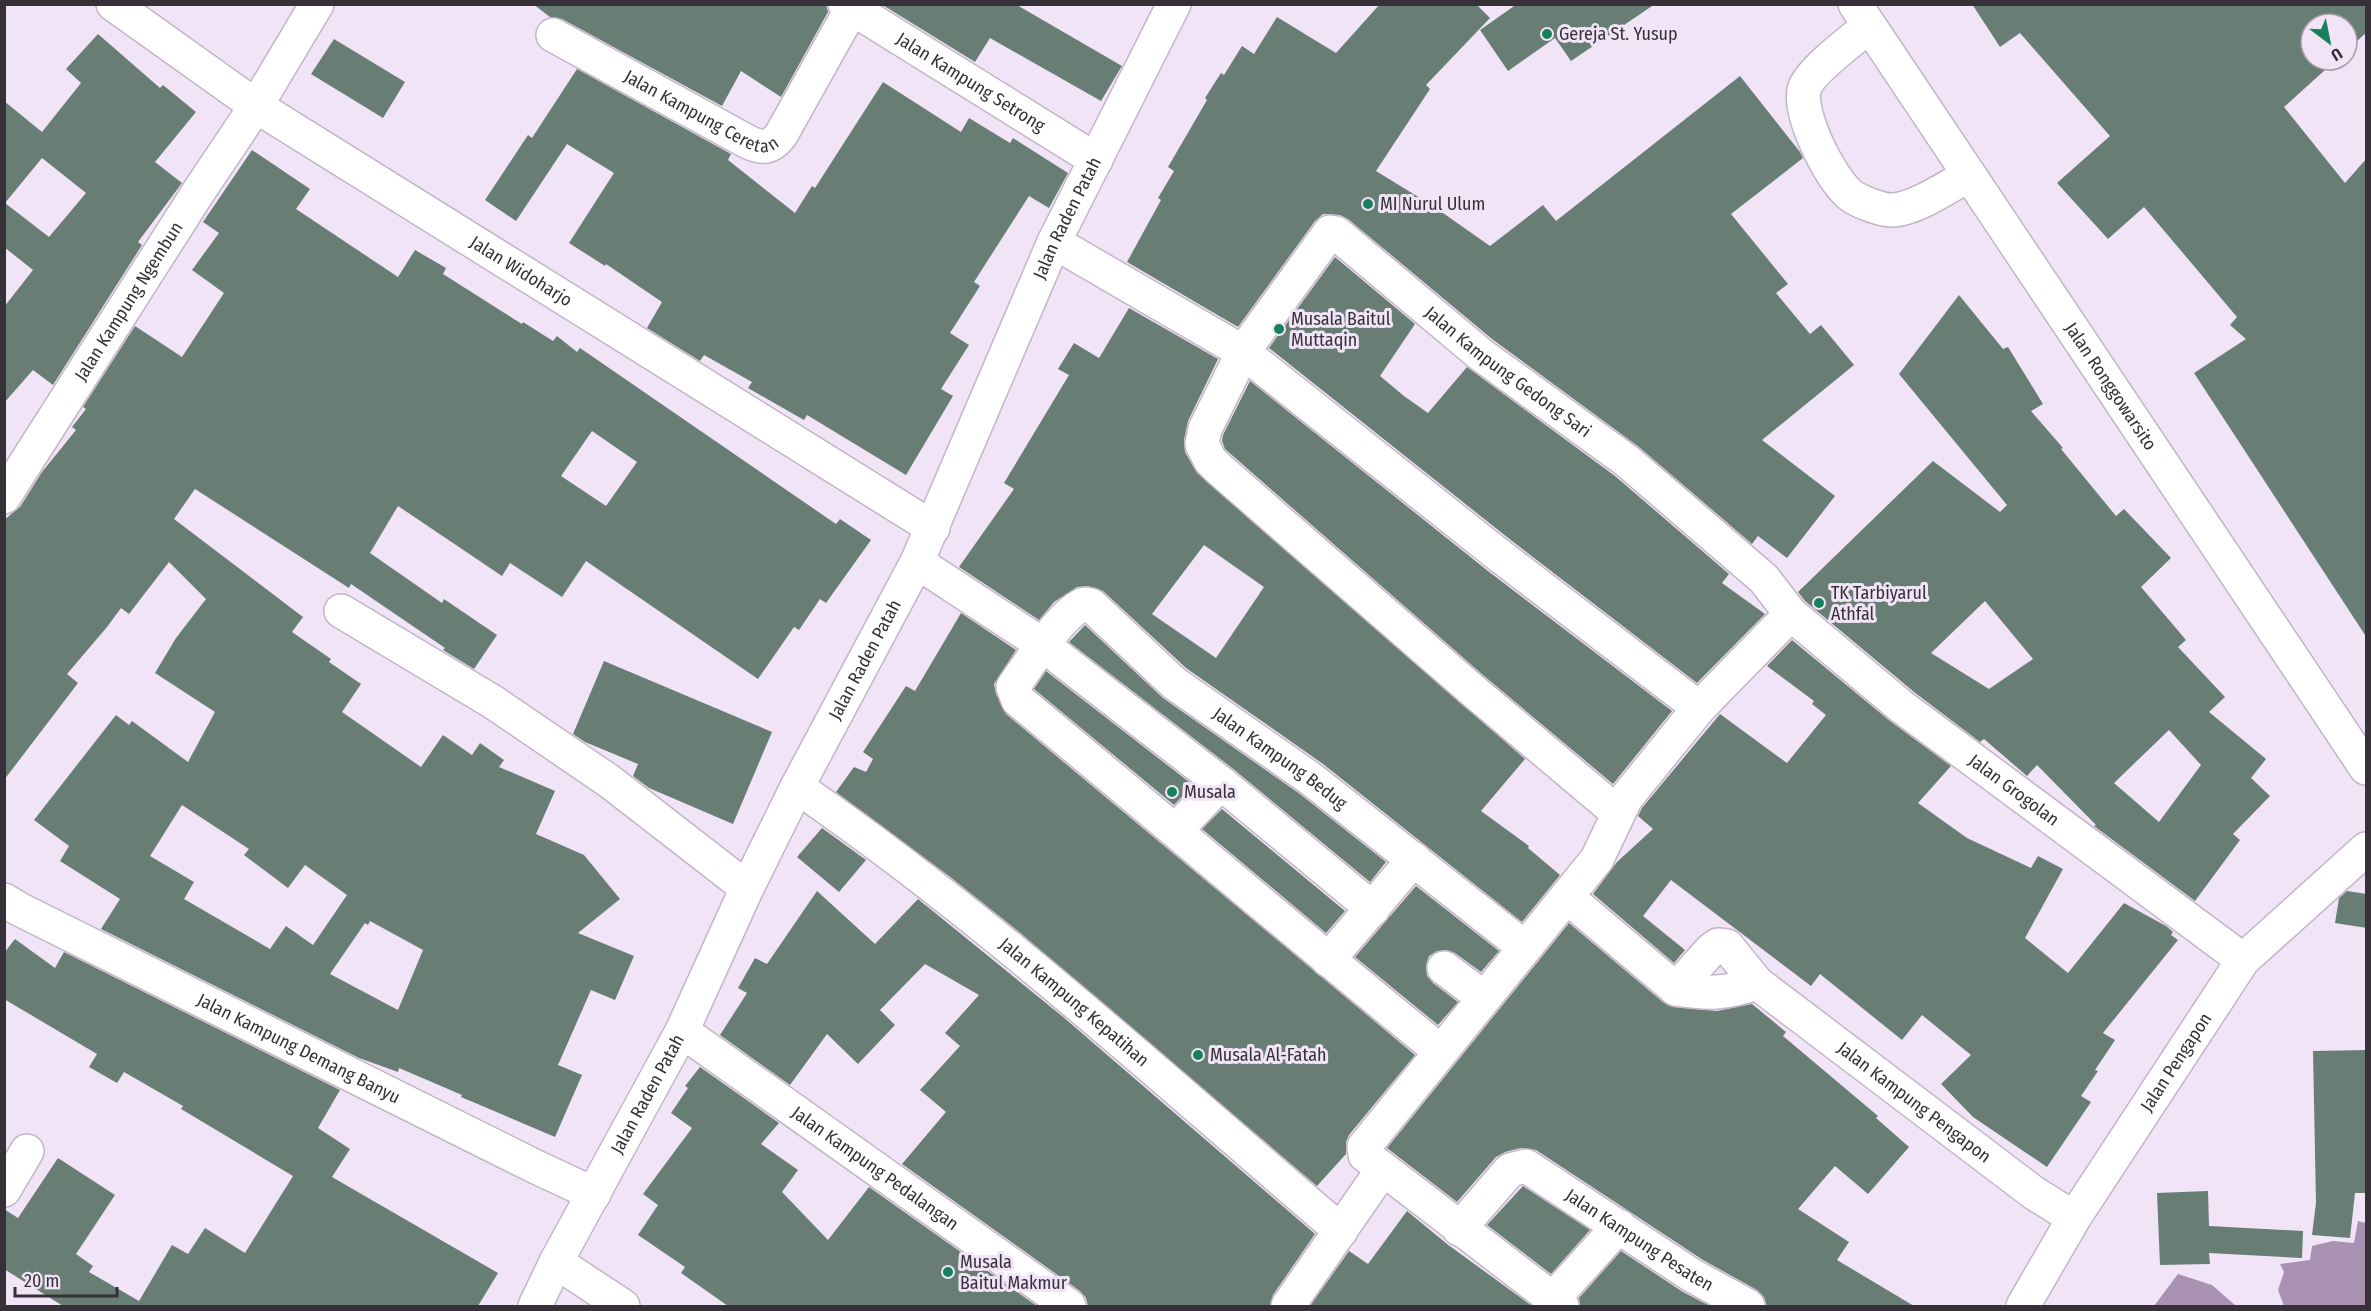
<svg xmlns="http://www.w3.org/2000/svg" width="2371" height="1311" font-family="'Fira Sans Condensed',sans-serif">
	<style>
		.water { fill: #a991b2 }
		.building { fill: #687d73; fill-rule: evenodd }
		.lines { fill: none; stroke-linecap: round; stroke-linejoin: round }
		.minor-casing { stroke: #c3b5c8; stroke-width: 36 }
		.highway-casing { stroke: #c3b5c8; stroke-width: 36 }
		.minor { stroke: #fff; stroke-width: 33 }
		.highway { stroke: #fff; stroke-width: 33 }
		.poi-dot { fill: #17815d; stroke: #f2e4f7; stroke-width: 2 }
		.labels { text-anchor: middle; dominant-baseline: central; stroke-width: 6; stroke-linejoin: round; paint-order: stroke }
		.poi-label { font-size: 18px; fill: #363138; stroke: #f2e4f7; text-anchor: start }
		.street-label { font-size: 18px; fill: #363138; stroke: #f2e4f7 }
	</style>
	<rect width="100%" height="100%" fill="#f2e4f7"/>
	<!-- water -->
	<g class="water">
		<path d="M2358,1221L2366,1223V1306H2284L2278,1290L2284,1272L2280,1264L2310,1260L2312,1246L2333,1241L2354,1243Z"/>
		<path d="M2178,1274L2212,1285L2236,1306H2154Z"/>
	</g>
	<!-- building -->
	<g class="building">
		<path d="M533,4H826L828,12L781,97L741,71L722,106L562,19L550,17Z"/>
		<path d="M881,4H1015L1122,66L1101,101L990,38L975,62Z"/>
		<path d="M1380,4H1476L1490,18L1426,85L1430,89L1376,171L1433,206L1490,246L1543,205L1556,221L1740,76L1800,152L1803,158L1731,214L1788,284L1776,293L1810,334L1821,325L1854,365L1762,440L1835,496L1787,558L1758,536L1752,544L1639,447L1492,339L1348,219L1340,215L1323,214L1315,221L1238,327L1127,262L1161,200L1158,198L1174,171L1168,167L1207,100L1205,98L1221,73L1224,75L1242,46L1254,54L1277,17L1336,53Z"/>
		<path d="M1517,4H1655L1571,61L1555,38L1508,71L1480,30Z"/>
		<path d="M1972,4H2367V32L2347,50V24H2311V60H2336L2284,107L2345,183L2367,158V638L2194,373L2246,339L2230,325L2237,317L2144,207L2108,239L2057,183L2110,136L2020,33L2000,47Z"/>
		<path d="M98,34L160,88L163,85L196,112L155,162L182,183L138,242L142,245L53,385L33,370L4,403V307L33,270L4,247V101L42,132L81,83L66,69ZM42,158L86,193L49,237L5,203Z"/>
		<path d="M334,39L405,82L383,118L311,74Z"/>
		<path d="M577,69L731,154L728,160L795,213L812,186L815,188L883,82L961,132L969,118L1010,143L1013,138L1068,173L1049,208L1029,196L974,282L980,286L950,333L969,345L941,389L953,396L906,475L807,415L804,420L748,388L752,382L704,355L700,361L647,328L662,302L606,264L605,266L569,243L614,173L567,144L516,221L485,200L528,135L532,138Z"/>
		<path d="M252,150L310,189L296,209L398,277L415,250L446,268L443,274L522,324L523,322L553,341L557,336L577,352L580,348L836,524L840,519L871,540L826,603L820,599L799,630L794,627L758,679L586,561L562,597L510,563L502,576L398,506L370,553L442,603L444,599L497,635L474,669L443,650L445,648L351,584L349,588L195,489L174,519L303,617L292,632L331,659L329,662L361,684L342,712L421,767L443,735L472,755L480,743L504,760L499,767L555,791L536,834L584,855L620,899L578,933L634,956L615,1000L591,990L558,1065L582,1075L555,1137L461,1097L462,1095L399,1068L398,1072L359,1058L101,929L120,899L60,861L69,846L34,820L116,715L129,725L132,721L188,762L215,712L155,673L176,638L206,599L169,562L129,614L121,608L107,627L67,674L78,683L4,780V520L20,507L42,472L76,430L72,427L86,409L83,407L135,326L182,357L224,293L192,270L219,233L203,222ZM592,431L637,462L606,506L561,476ZM182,805L249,849L244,855L288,888L305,865L347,895L313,945L286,926L270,949L184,899L194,882L150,856ZM370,921L423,950L398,1010L330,974L365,923L368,925Z"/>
		<path d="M1335,257L1415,324L1380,376L1404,396L1428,413L1467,367L1615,476L1729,574L1722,583L1765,614L1697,683L1512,541L1269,348Z"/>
		<path d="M1959,295L2003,349L2008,347L2043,404L2031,411L2063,448L2061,449L2116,516L2124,509L2171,558L2141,587L2186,640L2178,647L2225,697L2209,712L2266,759L2251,778L2270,796L2233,834L2240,840L2195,901L2094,826L2096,825L2037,765L2027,776L1984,739L1980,742L1914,692L1805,601L1798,592L1933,461L2000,512L2007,505L1899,374ZM1985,601L2033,659L1989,689L1931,653ZM2169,730L2201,765L2159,822L2114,783Z"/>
		<path d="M1129,308L1218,359L1188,421L1184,440L1185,452L1197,473L1525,759L1481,811L1529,846L1528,848L1560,875L1522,922L1323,764L1186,668L1103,591L1088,586L1077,587L1054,602L1039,620L959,567L1014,489L1004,483L1069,375L1058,369L1074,343L1099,358ZM1204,545L1264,587L1216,658L1152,614Z"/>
		<path d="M1250,381L1488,571L1672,711L1613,784L1483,675L1225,449L1222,441L1223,435Z"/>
		<path d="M961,613L1016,650L994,684L996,694L1006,714L1415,1055L1349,1135L1346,1142V1154L1317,1186L1018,931L949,876L836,792L854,767L866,772L873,759L863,752L906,686L915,691Z"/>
		<path d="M1085,625L1163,698L1300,794L1386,862L1370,882L1232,768L1069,642Z"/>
		<path d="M1792,640L1890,721L1951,766L1918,803L1967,838L2031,868L2038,856L2063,869L2025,938L2068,973L2124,903L2166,926L2173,932L2171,935L2178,940L2103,1033L2115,1040L2095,1070L2098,1071L2081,1096L2091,1102L2047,1167L1973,1117L1941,1084L1971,1055L1922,1015L1902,1040L1820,974L1811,986L1671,880L1643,916L1685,950L1674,963L1593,894L1617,862L1653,829L1638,816L1642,808L1720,714L1787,763L1826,715L1812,704L1814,701L1767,666Z"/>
		<path d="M604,661L772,732L733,824L649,788L633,776L638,764L585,742L573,734Z"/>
		<path d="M1046,671L1193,785L1174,805L1034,689Z"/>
		<path d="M1222,809L1345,911L1326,933L1202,829Z"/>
		<path d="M822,828L866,860L839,892L797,857Z"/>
		<path d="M1416,886L1499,951L1481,972L1455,953L1447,950L1437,951L1429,956L1426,965L1427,976L1433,983L1458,1002L1438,1025L1355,957Z"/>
		<path d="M817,891L875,944L918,899L1062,1016L1315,1234L1273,1295L1270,1306H1088L1086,1298L1080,1291L902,1164L946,1112L920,1090L960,1046L945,1033L979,995L925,964L880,1010L895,1025L858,1064L827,1034L790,1085L720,1035L747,993L738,988L755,958L767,964Z"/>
		<path d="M2347,891L2367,894V928L2335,923L2339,898Z"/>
		<path d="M1569,923L1664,1003L1672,1007L1717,1011L1752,1004L1786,1032L1783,1036L1878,1116L1876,1118L1909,1147L1868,1194L1835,1166L1798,1209L1849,1242L1837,1260L1914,1306H1767L1764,1297L1757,1290L1703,1260L1536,1150L1521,1148L1505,1152L1496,1157L1457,1202L1387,1148Z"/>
		<path d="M15,939L55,968L64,952L340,1090L318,1128L350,1149L332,1177L498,1273L478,1306H63L4,1269V1209L18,1218L58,1158L115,1195L76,1254L93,1266L89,1272L139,1301L172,1245L188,1254L205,1228L245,1253L293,1176L181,1109L183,1106L124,1072L117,1083L89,1067L97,1054L4,999V953Z"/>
		<path d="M2367,1050V1193H2355L2350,1238L2312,1235L2316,1203L2313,1051Z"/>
		<path d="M700,1067L779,1123L761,1144L798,1170L782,1192L828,1240L869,1187L1037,1306H728L681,1273L685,1267L638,1235L658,1205L643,1194L692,1128L671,1113L688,1088L685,1086Z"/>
		<path d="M1523,1186L1590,1230L1551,1274L1487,1225Z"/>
		<path d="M2208,1191L2209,1226L2303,1231L2302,1258L2209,1253L2210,1264L2160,1265L2157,1193Z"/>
		<path d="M1407,1211L1447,1244L1532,1306H1310L1349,1251L1368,1264Z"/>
		<path d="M1621,1251L1683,1292L1710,1306H1580L1579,1298Z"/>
	</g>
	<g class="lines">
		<!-- minor casing -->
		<g class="minor-casing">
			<g id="minor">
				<path id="s1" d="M845,4L1096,160"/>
				<path d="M1869,26C1854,39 1808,72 1804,90C1799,116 1829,175 1848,193C1856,201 1883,211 1894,210C1917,208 1949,186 1969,175"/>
				<path id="s2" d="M553,35L748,142C763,149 771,148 781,135L852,8"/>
				<path d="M1054,242L1243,352L1500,556L1699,708"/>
				<path id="s3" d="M4,497L199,191L256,106L317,4"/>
				<path d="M917,562L1043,645L1221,783L1373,909"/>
				<path d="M341,611L493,702L609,781L747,888"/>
				<path id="s4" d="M797,787C989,919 1163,1079 1341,1231"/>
				<path id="s5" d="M1618,813L1471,689L1219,469L1210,460L1202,444L1205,429L1243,352L1330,232L1336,233L1480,354L1627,461L1764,579L1791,614L1902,707L2243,960"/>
				<path d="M1176,830L1221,783"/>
				<path d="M1567,897L1676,989"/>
				<path id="s6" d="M4,900L19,909L534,1166L594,1194"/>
				<path d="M1328,960L1414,859"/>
				<path d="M1444,968L1484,998"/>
				<path id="s7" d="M1676,989L1711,950L1718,945L1727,946L1757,983L2034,1193L2074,1218"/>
				<path d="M1676,989C1708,994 1725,994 1757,983"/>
				<path id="s8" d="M682,1031L1069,1306"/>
				<path id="s9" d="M1440,1051C1298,936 1159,816 1018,700L1013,687C1027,667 1063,610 1085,604L1091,605L1174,683L1311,779L1524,947"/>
				<path d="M4,1190L27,1151"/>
				<path id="s10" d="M1459,1229L1510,1170L1526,1166L1693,1276L1748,1306"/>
				<path d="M556,1262L623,1306"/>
				<path d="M1552,1300L1619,1226"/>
				<path d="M1288,1306L1383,1169"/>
				<path d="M1562,1306L1365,1155L1364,1147L1597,859L1626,798L1699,708L1791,614"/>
			</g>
		</g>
		<!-- highway casing -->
		<g class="highway-casing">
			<g id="highway">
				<path id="s11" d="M113,4L256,106L933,528"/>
				<path id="s12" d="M1855,4L2366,768"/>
				<path id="s13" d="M535,1306L556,1262L682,1031L747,888L797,787L917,562L1054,242L1174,4"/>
				<path id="s14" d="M2023,1306L2074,1218L2243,960L2366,849"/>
			</g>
		</g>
		<!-- minor -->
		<use href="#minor" class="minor"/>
		<!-- highway -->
		<use href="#highway" class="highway"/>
	</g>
	<!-- markers -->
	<g class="poi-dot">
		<circle cx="1547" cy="34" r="6"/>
		<circle cx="1368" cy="204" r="6"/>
		<circle cx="1279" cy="329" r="6"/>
		<circle cx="1819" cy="603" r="6"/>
		<circle cx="1172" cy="792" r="6"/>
		<circle cx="1198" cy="1055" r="6"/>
		<circle cx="948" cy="1272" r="6"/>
	</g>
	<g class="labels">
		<!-- poi labels -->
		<g class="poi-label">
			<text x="1559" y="34">Gereja St. Yusup</text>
			<text x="1380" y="204">MI Nurul Ulum</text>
			<text x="1291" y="319">Musala Baitul<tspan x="1291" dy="21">Muttaqin</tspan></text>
			<text x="1831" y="593">TK Tarbiyarul<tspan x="1831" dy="21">Athfal</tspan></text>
			<text x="1184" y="792">Musala</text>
			<text x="1210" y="1055">Musala Al-Fatah</text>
			<text x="960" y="1262">Musala<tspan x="960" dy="21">Baitul Makmur</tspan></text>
		</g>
		<!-- street labels -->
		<g class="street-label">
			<text stroke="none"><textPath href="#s1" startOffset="148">Jalan Kampung Setrong</textPath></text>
			<text stroke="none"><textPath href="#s2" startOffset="168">Jalan Kampung Ceretan</textPath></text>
			<text stroke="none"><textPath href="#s13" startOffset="1212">Jalan Raden Patah</textPath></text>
			<text stroke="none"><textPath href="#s11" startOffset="488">Jalan Widoharjo</textPath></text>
			<text stroke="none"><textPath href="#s3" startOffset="232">Jalan Kampung Ngembun</textPath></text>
			<text stroke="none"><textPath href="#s5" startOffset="1034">Jalan Kampung Gedong Sari</textPath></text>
			<text stroke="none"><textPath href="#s12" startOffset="460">Jalan Ronggowarsito</textPath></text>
			<text stroke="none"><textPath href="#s13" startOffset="726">Jalan Raden Patah</textPath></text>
			<text stroke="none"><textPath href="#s9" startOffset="924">Jalan Kampung Bedug</textPath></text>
			<text stroke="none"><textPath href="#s5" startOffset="1692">Jalan Grogolan</textPath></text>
			<text stroke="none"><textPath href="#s4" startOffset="351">Jalan Kampung Kepatihan</textPath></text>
			<text stroke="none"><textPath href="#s6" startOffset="330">Jalan Kampung Demang Banyu</textPath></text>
			<text stroke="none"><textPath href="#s14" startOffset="288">Jalan Pengapon</textPath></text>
			<text stroke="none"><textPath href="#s13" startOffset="240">Jalan Raden Patah</textPath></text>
			<text stroke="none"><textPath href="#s7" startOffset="315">Jalan Kampung Pengapon</textPath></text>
			<text stroke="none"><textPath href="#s8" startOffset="237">Jalan Kampung Pedalangan</textPath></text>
			<text stroke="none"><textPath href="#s10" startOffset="230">Jalan Kampung Pesaten</textPath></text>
		</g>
	</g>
	<!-- border -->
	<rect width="2371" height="1311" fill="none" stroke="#363138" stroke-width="12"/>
	<!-- north arrow -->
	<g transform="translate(2329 42) rotate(148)"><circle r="28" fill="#f2e4f7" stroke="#a79cab" stroke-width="1.5"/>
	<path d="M0-4.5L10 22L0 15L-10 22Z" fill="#17815d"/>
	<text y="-9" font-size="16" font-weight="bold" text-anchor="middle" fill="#363138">U</text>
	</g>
	<!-- scale -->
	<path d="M15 1287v9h102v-9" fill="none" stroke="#363138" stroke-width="3"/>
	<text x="24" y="1287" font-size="18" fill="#363138" stroke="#f2e4f7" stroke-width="4.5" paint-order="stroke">20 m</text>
</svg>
